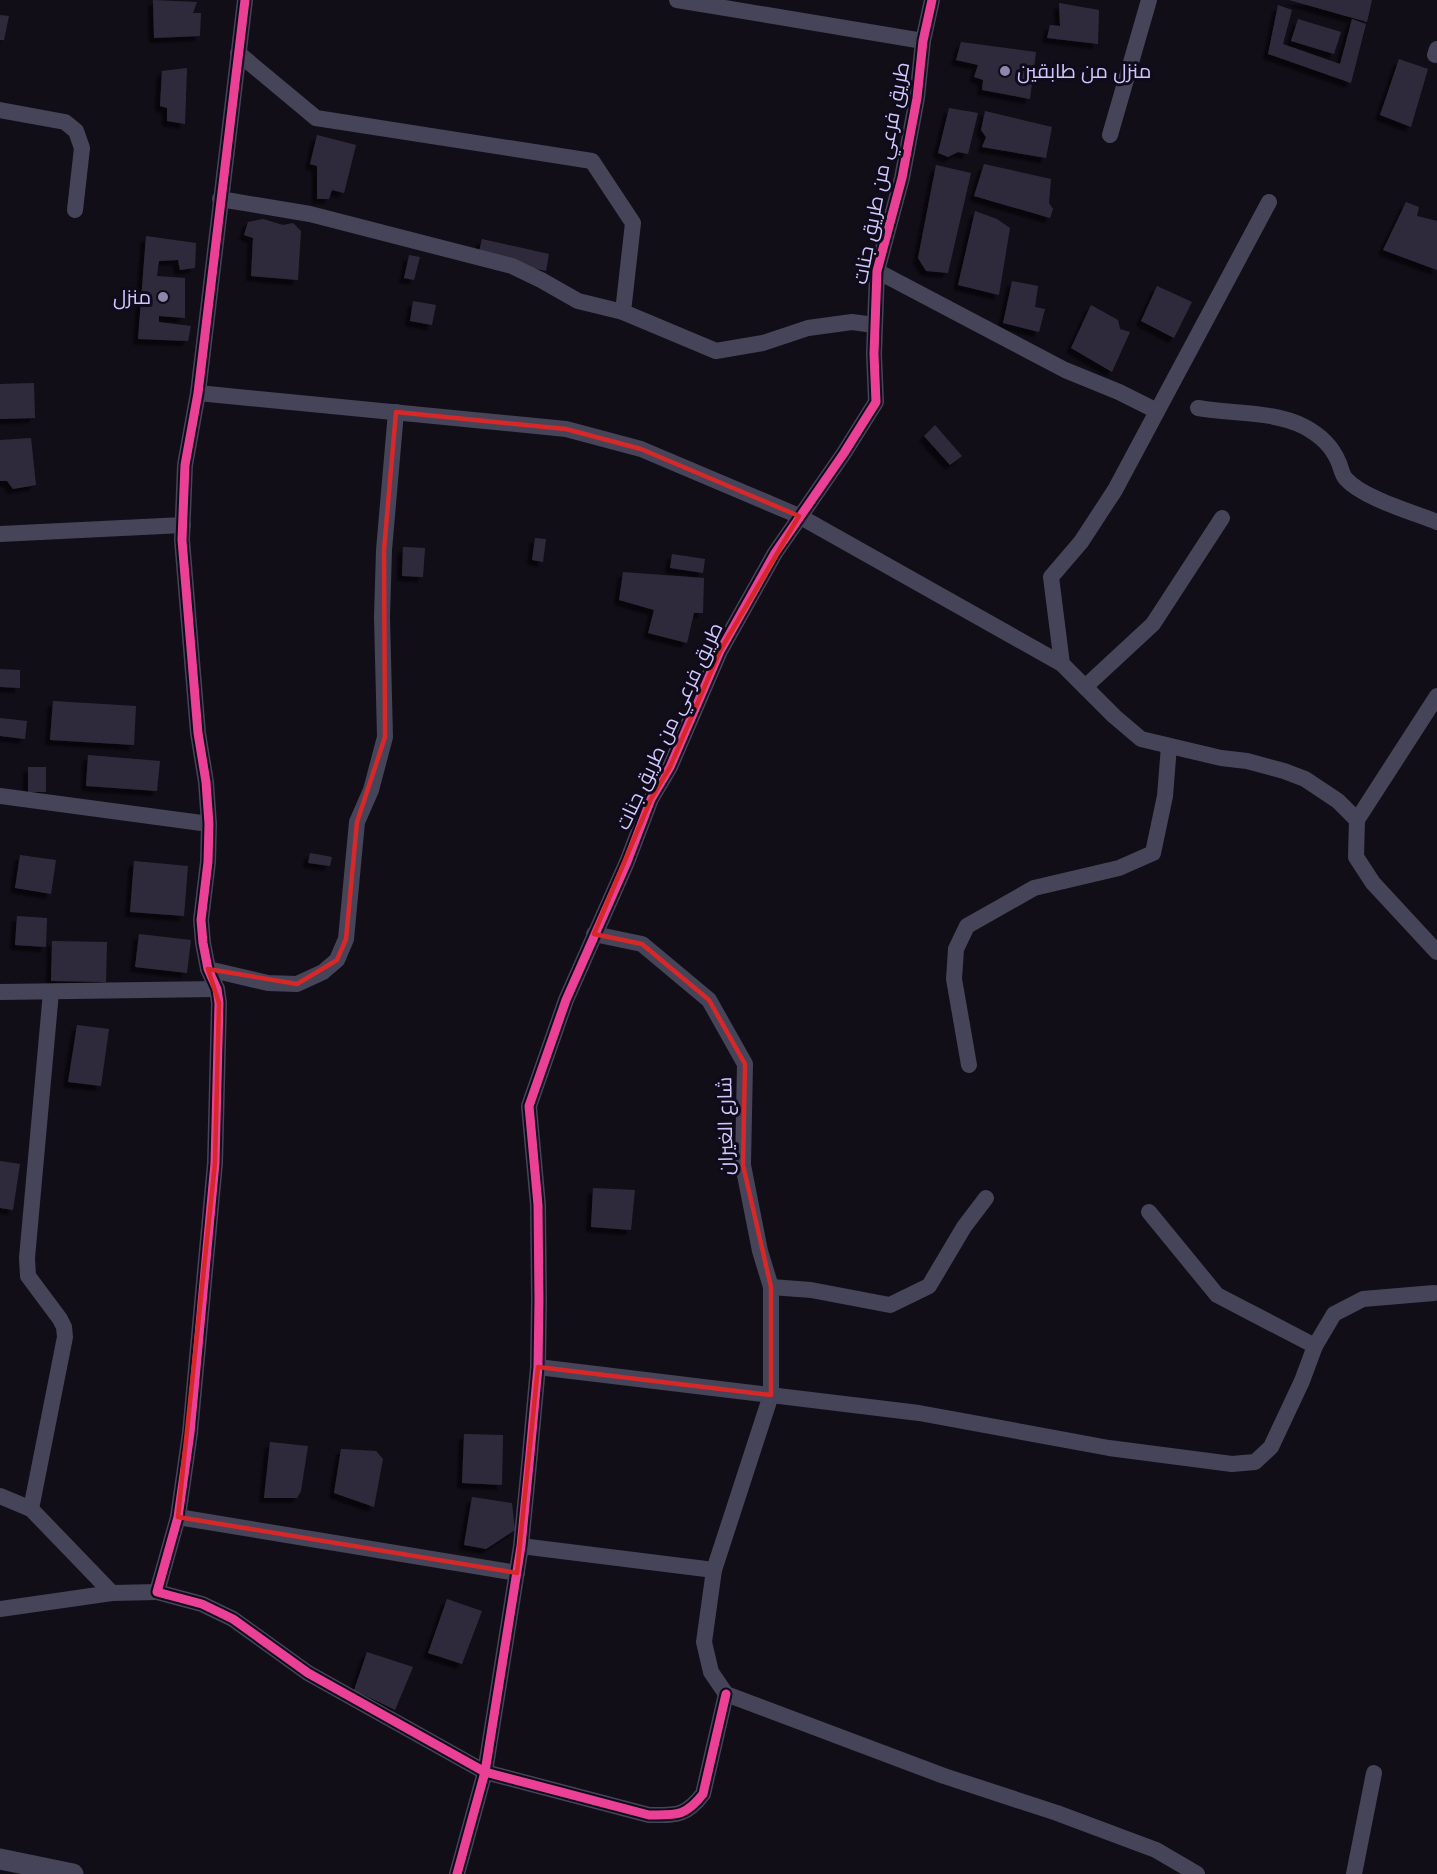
<svg xmlns="http://www.w3.org/2000/svg" width="1437" height="1874" font-family="'PT Sans',Cairo,sans-serif">
	<style>
		.building { fill: #2f2b3b; filter: url(#shadow) }
		.lines { fill: none; stroke-linecap: round; stroke-linejoin: round }
		.minor { stroke: #464458; stroke-width: 16 }
		.tertiary { stroke: #464458; stroke-width: 21 }
		.cycleway-casing { stroke: #0f0b1b; stroke-width: 13 }
		.cycleway { stroke: #ea4096; stroke-width: 9 }
		.marked { fill: none; stroke: #d62828; stroke-width: 4.5; stroke-linejoin: round }
		.poi-dot { fill: #8d87ad; stroke: #0f0b1b; stroke-width: 2 }
		.labels { text-anchor: middle; dominant-baseline: central; stroke-width: 6; stroke-linejoin: round; paint-order: stroke }
		.poi-label { font-size: 20px; fill: #d0c8fd; stroke: #0f0b1b; text-anchor: start }
		.street-label { font-size: 20px; fill: #d0c8fd; stroke: #0f0b1b }
	</style>
	<defs>
		<filter id="shadow"><feDropShadow dx="-5" dy="5" stdDeviation="1.5" flood-color="#0009"/></filter>
	</defs>
	<rect width="100%" height="100%" fill="#110e18"/>
	<!-- building -->
	<g class="building">
		<path d="M153,0L197,2L193,13H201L200,36L154,38Z"/>
		<path d="M1289,0H1372L1367,22Z"/>
		<path d="M1059,3L1099,10L1098,44L1047,38L1050,25L1060,26Z"/>
		<path d="M1278,5L1292,10L1283,44L1340,64L1352,19L1366,24L1351,83L1268,54Z"/>
		<path d="M0,15L9,16L4,40H0Z"/>
		<path d="M1298,19L1341,32L1334,54L1291,41Z"/>
		<path d="M961,42L1036,52L1030,99L982,90L983,80L974,77L978,65L956,60Z"/>
		<path d="M1399,59L1428,69L1411,127L1380,115Z"/>
		<path d="M187,68L185,124L167,121V108L160,106L162,71Z"/>
		<path d="M949,108L978,113L968,154L958,152L948,157L938,153Z"/>
		<path d="M985,111L1052,127L1046,158L982,147L986,137L981,130Z"/>
		<path d="M317,135L356,145L344,193L332,190L329,199H317V166L310,164Z"/>
		<path d="M984,164L1051,179L1049,203L1053,209L1050,218L974,196Z"/>
		<path d="M936,165L971,173L948,273L926,271L918,258Z"/>
		<path d="M1406,202L1419,207L1417,216L1437,221V270L1383,250Z"/>
		<path d="M975,211L997,219L1010,228L999,295L958,285Z"/>
		<path d="M263,219L283,225L293,223L301,231L298,280L251,276L253,238L244,235L248,222Z"/>
		<path d="M146,236L196,243L195,268L180,270L178,260L159,261L157,276L185,278V318L159,316V322L191,326L188,341L138,339Z"/>
		<path d="M482,239L549,254L546,271L478,256Z"/>
		<path d="M409,255L420,257L414,280L404,278Z"/>
		<path d="M1012,281L1038,286L1035,307L1045,309L1039,332L1003,323Z"/>
		<path d="M1157,286L1192,302L1174,338L1141,321Z"/>
		<path d="M413,301L436,305L432,325L410,321Z"/>
		<path d="M1091,305L1118,320L1120,329L1130,332L1112,372L1071,348Z"/>
		<path d="M34,383L35,418L0,419V384Z"/>
		<path d="M935,425L962,456L950,465L924,436Z"/>
		<path d="M31,438L36,485L13,489L7,481H0V440Z"/>
		<path d="M535,538L546,539L543,562L532,560Z"/>
		<path d="M403,547L425,548L423,577L402,576Z"/>
		<path d="M672,554L705,559L703,573L670,568Z"/>
		<path d="M623,572L704,578L703,613H694L687,643L648,633L654,610L619,600Z"/>
		<path d="M0,669L20,670V688L0,687Z"/>
		<path d="M53,701L136,706L134,745L50,740Z"/>
		<path d="M0,718L27,721L25,739L0,736Z"/>
		<path d="M88,755L160,761L157,791L86,786Z"/>
		<rect x="28" y="767" width="18" height="25"/>
		<path d="M310,853L332,857L330,866L308,863Z"/>
		<path d="M20,855L56,860L51,894L15,888Z"/>
		<path d="M134,861L188,866L184,916L130,912Z"/>
		<path d="M17,916L47,918L46,947L15,945Z"/>
		<path d="M139,934L191,940L187,973L135,967Z"/>
		<path d="M52,941L107,942L106,982L51,981Z"/>
		<path d="M77,1025L109,1029L101,1086L68,1082Z"/>
		<path d="M0,1161L20,1164L13,1210L0,1208Z"/>
		<path d="M593,1188L635,1190L631,1230L591,1227Z"/>
		<path d="M464,1434L503,1435L502,1485L462,1483Z"/>
		<path d="M270,1442L308,1446L301,1491L297,1498H264Z"/>
		<path d="M341,1449L376,1451L383,1459L374,1507L334,1493Z"/>
		<path d="M472,1497L512,1503L515,1530L486,1549L464,1545Z"/>
		<path d="M447,1599L482,1611L462,1664L428,1653Z"/>
		<path d="M367,1652L413,1667L395,1710L354,1690Z"/>
	</g>
	<g class="lines">
		<!-- minor -->
		<g class="minor">
			<path d="M245,0L198,393L185,465L182,540L198,733L206,782L209,824L208,862L201,920L203,943L208,969L217,989L219,1003L215,1163L190,1433L178,1517L157,1592L202,1604L233,1619L308,1673L485,1772L649,1815C676,1815 685,1817 703,1794L726,1694"/>
			<path d="M677,0L923,41"/>
			<path d="M238,53L316,118L592,161L633,223L623,312"/>
			<path d="M1435,55L1437,49"/>
			<path d="M0,110L65,122L76,131L82,148L75,210"/>
			<path d="M1110,135L1149,0"/>
			<path d="M220,199L310,214L512,266L541,280L578,301L623,312L716,351L763,343L808,328L852,322L874,325"/>
			<path d="M1269,202L1115,490L1081,542L1051,577L1062,664L1114,716L1141,739L1221,758L1247,761L1284,771L1305,779L1338,801L1357,820L1356,857L1373,883L1437,952"/>
			<path d="M877,271L1065,370L1119,392L1157,411"/>
			<path d="M198,393L566,429L641,449L799,516L1062,664"/>
			<path d="M1198,408C1232,414 1275,411 1305,427C1321,436 1332,446 1339,463C1341,468 1342,475 1346,479C1363,498 1412,512 1437,522"/>
			<path d="M0,534L183,525"/>
			<path d="M1085,687L1153,624L1222,518"/>
			<path d="M0,796L209,824"/>
			<path d="M1357,820L1437,696"/>
			<path d="M594,934L642,944L709,1000L745,1064L743,1165L760,1251L771,1287V1395L714,1570"/>
			<path d="M208,969L268,983L297,984L323,972L337,960L346,939L357,822L371,790L385,737L382,617L384,550L396,412"/>
			<path d="M0,992L217,989"/>
			<path d="M969,1065L954,979L956,949L967,926L1034,888L1119,868L1153,853L1165,796L1169,746"/>
			<path d="M1149,1212L1217,1295L1315,1346"/>
			<path d="M771,1287L811,1290L890,1305L929,1286L964,1227L986,1198"/>
			<path d="M538,1367L919,1413L1109,1448L1232,1464L1255,1462L1271,1447L1302,1381L1315,1346L1334,1314L1363,1299L1434,1293"/>
			<path d="M0,1496L31,1509L112,1593"/>
			<path d="M31,1509L65,1337L64,1327L60,1319L28,1276L27,1258L51,992"/>
			<path d="M178,1517L517,1573"/>
			<path d="M521,1546L714,1570L704,1642L711,1672L726,1694L944,1776L1057,1813L1156,1850L1197,1874"/>
			<path d="M0,1609L112,1593L157,1592"/>
			<path d="M457,1874L485,1772L521,1546L530,1454L538,1367L539,1300L538,1205L529,1106L566,1000L627,862L651,799L670,767L720,651L775,553L844,453L876,402L874,354L877,271L902,178L917,98L923,41L932,0"/>
			<path d="M1354,1874L1374,1773"/>
		</g>
		<!-- tertiary -->
		<path class="tertiary" d="M0,1859L73,1874"/>
		<!-- cycleway casing -->
		<g class="cycleway-casing">
			<g id="cycleway">
				<path d="M245,0L198,393L185,465L182,540L198,733L206,782L209,824L208,862L201,920L203,943L208,969L217,989L219,1003L215,1163L190,1433L178,1517L157,1592L202,1604L233,1619L308,1673L485,1772L649,1815C676,1815 685,1817 703,1794L726,1694"/>
				<path d="M457,1874L485,1772L521,1546L530,1454L538,1367L539,1300L538,1205L529,1106L566,1000L627,862L651,799L670,767L720,651L775,553L844,453L876,402L874,354L877,271L902,178L917,98L923,41L932,0"/>
			</g>
		</g>
		<!-- cycleway -->
		<use href="#cycleway" class="cycleway"/>
	</g>
	<!-- marked area -->
	<path class="marked" d="M396,412L566,429L641,449L799,516L720,651L670,767L651,799L594,934L642,944L709,1000L745,1064L743,1165L771,1287V1395L538,1367L517,1573L178,1517L215,1163L219,1003L208,969L297,984L337,960L346,939L357,822L385,737L384,550Z"/>
	<!-- markers -->
	<g class="poi-dot">
		<circle cx="1005" cy="71" r="6"/>
		<circle cx="163" cy="297" r="6"/>
	</g>
	<g class="labels">
		<!-- poi labels -->
		<g class="poi-label">
			<text x="1017" y="71">منزل من طابقين</text>
			<text x="151" y="297" text-anchor="end">منزل</text>
		</g>
		<!-- street labels -->
		<g class="street-label">
			<text transform="translate(881 173) rotate(-79)">طريق فرعي من طريق جنات</text>
			<text transform="translate(669 726) rotate(-65)">طريق فرعي من طريق جنات</text>
			<text transform="translate(725 1126) rotate(-91)">شارع الغيران</text>
		</g>
	</g>
</svg>
